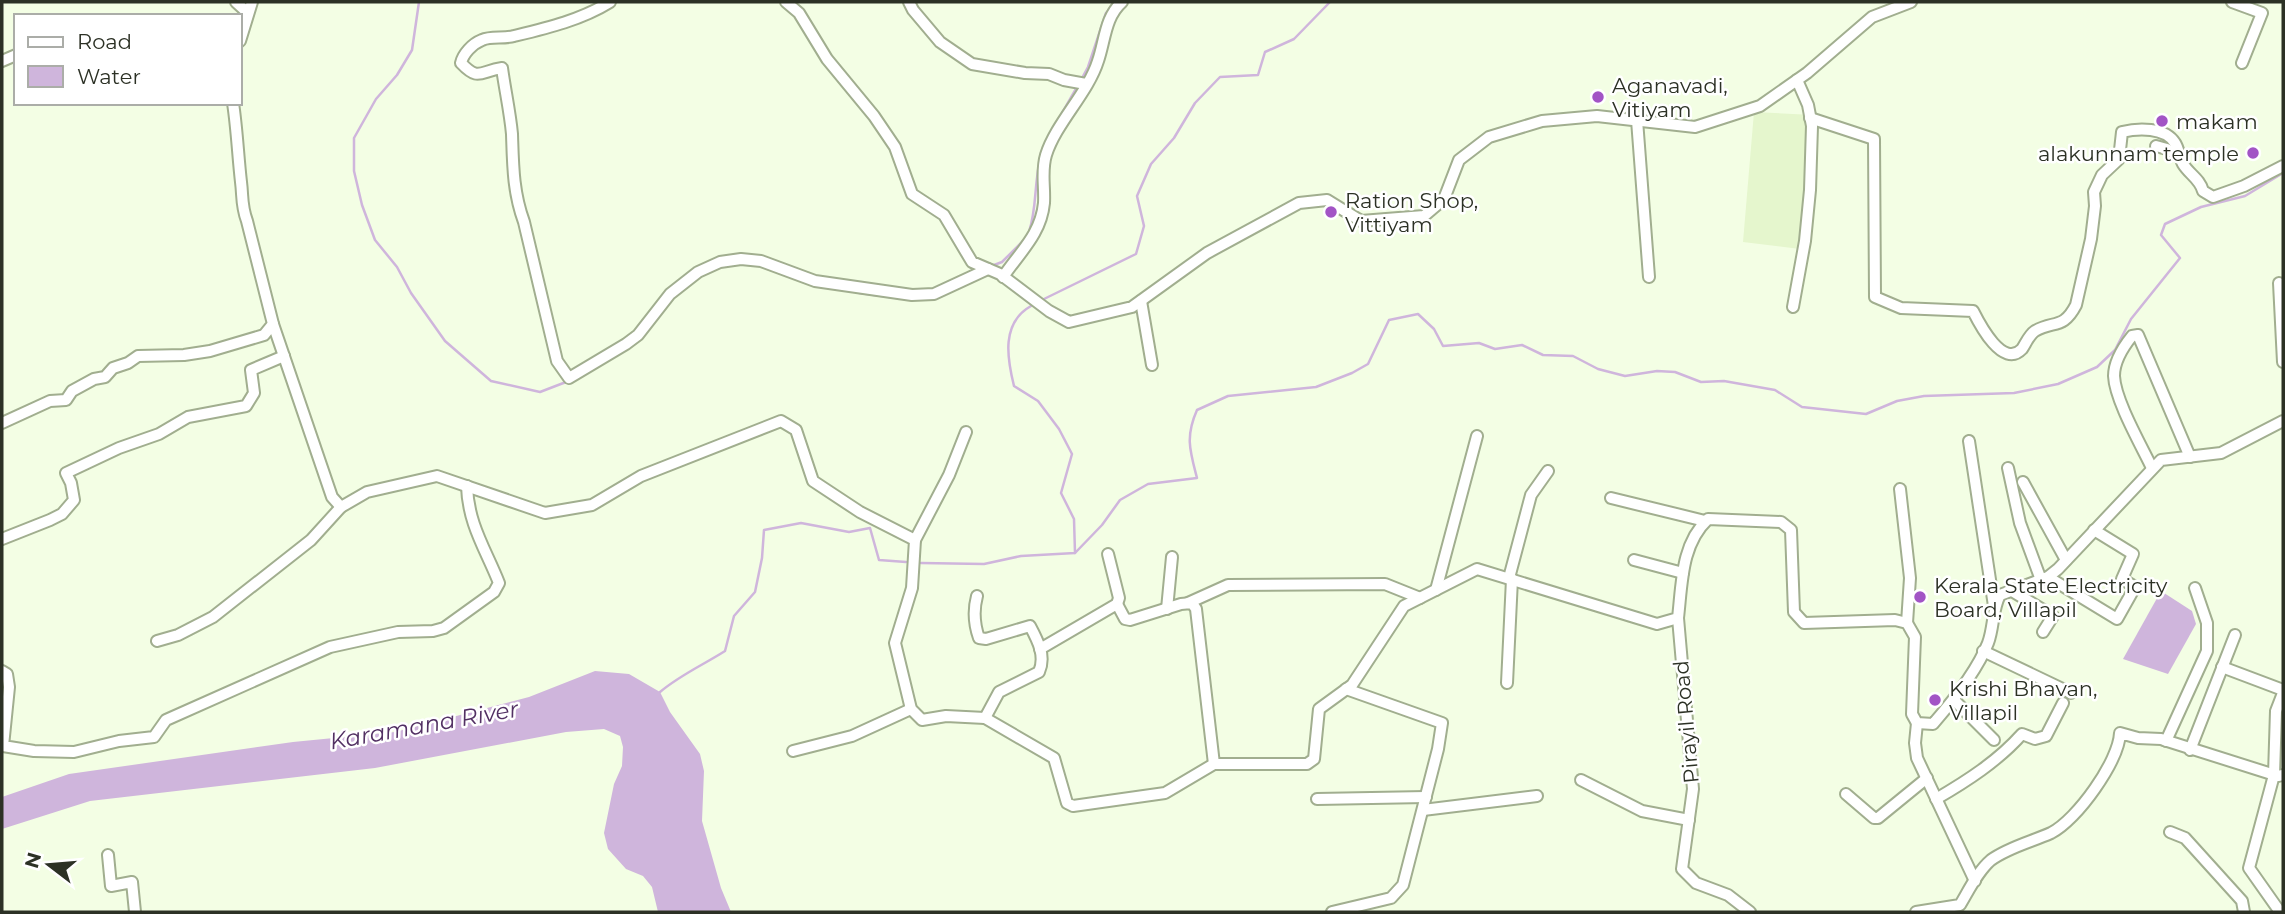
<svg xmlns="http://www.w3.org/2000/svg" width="2285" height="914" font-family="Montserrat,sans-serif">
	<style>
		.built { fill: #e5f6cd }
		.water { fill: #cfb5dc }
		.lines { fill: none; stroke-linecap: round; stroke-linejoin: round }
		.stream { stroke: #cfb5dc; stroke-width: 2.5 }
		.minor-casing { stroke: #a1ae8f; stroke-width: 14 }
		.minor { stroke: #fff; stroke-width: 10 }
		.poi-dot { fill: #a254c5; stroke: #fff; stroke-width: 2.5 }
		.labels { text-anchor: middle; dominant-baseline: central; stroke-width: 5; stroke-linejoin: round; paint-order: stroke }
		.poi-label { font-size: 21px; fill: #2c3125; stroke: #fff; text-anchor: start }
		.street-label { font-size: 21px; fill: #2c3125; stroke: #fff }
		.water-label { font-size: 23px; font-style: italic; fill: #523063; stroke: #fff }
	</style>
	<rect width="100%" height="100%" fill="#f3fee4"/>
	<!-- built -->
	<path class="built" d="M1754,112L1813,115L1800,249L1743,242Z"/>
	<!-- water -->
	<g class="water">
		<path d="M2161,591L2192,611L2196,624L2168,674L2123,659Z"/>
		<path d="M595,671L629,674L660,692L670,712L700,754L704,771L702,821L721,888L731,912H658L652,887L643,876L626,869L608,849L604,833L614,784L622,766L623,747L620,736L604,729L566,732L375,768L90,801L2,829V797L69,774L293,742L395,732L529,697Z"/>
	</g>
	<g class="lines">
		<!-- stream -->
		<g class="stream">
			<path d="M419,2L412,50L397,75L376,99L354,138V171L362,205L375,240L397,267L411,293L445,341L491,381L540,392L566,382"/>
			<path d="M1081,80L1088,67L1106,13L1112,6"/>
			<path d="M1062,113L1078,85"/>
			<path d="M1041,153L1047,140"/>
			<path d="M1029,232C1037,208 1034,184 1040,160"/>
			<path d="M994,265L1002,262L1026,238"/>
			<path d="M859,293L904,299"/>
			<path d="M1044,299L1136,254L1144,226L1137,196L1151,164L1174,138L1195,103L1220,77L1258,75L1265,52L1294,39L1330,2"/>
			<path d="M1075,553L1102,525L1120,500L1148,484L1197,478C1190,451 1185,437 1197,410L1228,396L1316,387L1352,373L1368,364L1389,320L1418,314L1434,329L1443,346L1479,343L1495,349L1522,345L1543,355L1573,356L1598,369L1625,376L1657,371L1675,372L1701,382L1724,381L1775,390L1802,407L1866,414L1897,401L1924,396L2014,393L2058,384L2097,367L2115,350L2131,319L2180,258L2161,235L2165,224L2201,207L2245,196L2283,173"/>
			<path d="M921,563L984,564L1021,556L1075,553L1074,519L1061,493L1072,454L1059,429L1038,401L1014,386C1007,358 1001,323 1031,306"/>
			<path d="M660,692C680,675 703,665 725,651L734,616L755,592L762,558L764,530L801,523L849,532L870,528L879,560L906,562"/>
		</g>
		<!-- minor casing -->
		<g class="minor-casing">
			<g id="minor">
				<path d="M236,2L248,13"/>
				<path d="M610,2C581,20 547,28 514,36C504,39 491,36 482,40C472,44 463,54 461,63C479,82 480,71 502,68C505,90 510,112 512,134C513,165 513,192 524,222L557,361L569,378L626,344L638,335L670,294L698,272L720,262L741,259L761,261L815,281L912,295L934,294L988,269"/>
				<path d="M786,2L799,13L827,59L874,116L895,147L912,194L944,215L972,262L1000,274L1049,311L1069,322L1132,307L1207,253L1299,203L1327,200L1361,221L1424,216L1444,199L1459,160L1489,137L1542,121L1597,116L1695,127L1760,106L1807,73L1872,17L1911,2"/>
				<path d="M909,2L913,10L940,42L972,64L1025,73L1049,74L1064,80L1086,84"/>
				<path d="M2232,2L2262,13L2242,63"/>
				<path d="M240,41L252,2"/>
				<path d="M2,61L16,55"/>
				<path d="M1810,118L1874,139L1875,297L1901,308L1973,311C1980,325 2003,369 2022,349C2026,343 2029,335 2035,331C2054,320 2063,330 2076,305L2091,239L2095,206L2094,192L2102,175L2119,159L2122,132C2138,128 2165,127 2175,143C2179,149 2179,157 2183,164C2189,174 2200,179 2203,191L2213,197L2244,186L2283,166"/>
				<path d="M1637,120L1649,277"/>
				<path d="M2156,146L2167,149L2179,156"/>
				<path d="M1003,277C1020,252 1041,234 1044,203C1045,186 1041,171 1046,155C1056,123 1088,93 1098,61C1105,41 1105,17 1122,2"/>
				<path d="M2279,283L2283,362"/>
				<path d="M1141,301L1152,365"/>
				<path d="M1793,307L1805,241L1810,190L1812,126L1808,105L1797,80"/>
				<path d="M273,324L332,497L341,507L367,492L437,476L545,513L592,505L641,476L781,421L796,430L813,481L860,512L915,540L912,588L895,643L911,709L922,720L946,716L985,718L1054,758L1067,803L1073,806L1165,793L1214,764H1307L1314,759L1319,709L1352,685L1404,606L1477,569L1657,624L1678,618C1682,584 1681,544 1708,519L1781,522L1791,530L1794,612L1804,623L1895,620L1907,623L1915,637L1912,714L1917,723L1933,724C1952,702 1977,671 1988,643C1994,627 1992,610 2000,595L2048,577L2058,569L2161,460L2221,453L2283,421"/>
				<path d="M2,423L50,401L66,400L72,391L94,379L105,377L113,368L128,363L138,356L184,355L210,351L264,335L273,324L247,221C241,205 243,197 241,182C238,156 237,129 233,103"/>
				<path d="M1969,441L1994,606"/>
				<path d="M2008,468L2020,523L2041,580"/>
				<path d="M2152,468C2141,445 2115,400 2114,376C2114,362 2124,346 2132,336L2138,335L2190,457"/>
				<path d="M2023,482L2066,560"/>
				<path d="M1900,489L1910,578L1907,623"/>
				<path d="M1611,498L1705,521"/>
				<path d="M2,539L50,520L62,514L74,500L71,483L66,473L119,448L159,434L188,417L246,406L254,393L251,370L284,356"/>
				<path d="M915,540L949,475L966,432"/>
				<path d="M1634,560L1683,573"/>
				<path d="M2048,577L2117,619L2135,587L2122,579L2133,554L2094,530"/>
				<path d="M1509,578L1531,495L1548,471"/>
				<path d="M1436,590L1477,436"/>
				<path d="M2012,591L2053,616L2043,632"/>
				<path d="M977,596C973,611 974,624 979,638L986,639L1030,626C1038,641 1046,656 1039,672L999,692L985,718"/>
				<path d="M1188,603L1228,585L1385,584L1420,598"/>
				<path d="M1117,604L1125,619L1130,620L1181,604L1192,603L1196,609L1214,764"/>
				<path d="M1167,609L1172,557"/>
				<path d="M1678,618L1693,789L1682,869L1696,883L1728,895L1750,912"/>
				<path d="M157,641L178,635L213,617L311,540L341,507"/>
				<path d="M1040,649L1117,604L1119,598L1108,554"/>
				<path d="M1983,651L2071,693"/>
				<path d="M2222,667L2283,690"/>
				<path d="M2,671L7,674L9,687L3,746L34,751L74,752L119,741L154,737L166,720L330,647L398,632L433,631L444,628L494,592L499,583C486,550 468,524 467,486"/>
				<path d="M1507,683L1512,579"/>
				<path d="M1954,700L1994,740"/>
				<path d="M1917,723L1915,743L1917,758L1975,881"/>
				<path d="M2166,741L2207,651V623L2195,588"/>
				<path d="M2190,750L2235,635"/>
				<path d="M793,751L852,736L911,709"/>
				<path d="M1581,780L1642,811L1689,820"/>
				<path d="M1846,794L1874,818H1878L1927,778"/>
				<path d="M1317,799L1426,797"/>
				<path d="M1936,799C1967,781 1998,761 2022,734L2035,739L2046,736L2063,703"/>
				<path d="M1423,810L1537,796"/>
				<path d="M2170,832L2185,838L2242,901L2244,912"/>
				<path d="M108,855L111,886L132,882L135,912"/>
				<path d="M1332,912L1391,898L1403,885L1438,749L1442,723L1346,689"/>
				<path d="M1916,912L1960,905C1969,890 1978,871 1991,860C2009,847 2031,842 2051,833C2077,820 2119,761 2120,733L2138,738L2161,739L2278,776L2283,775"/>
				<path d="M2280,912L2249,868L2274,775L2276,711L2283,693"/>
			</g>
		</g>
		<!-- minor -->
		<use href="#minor" class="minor"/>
	</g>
	<!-- markers -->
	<g class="poi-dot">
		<circle cx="1598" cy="97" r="7"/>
		<circle cx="2162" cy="121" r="7"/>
		<circle cx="2253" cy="153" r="7"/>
		<circle cx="1331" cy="212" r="7"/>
		<circle cx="1920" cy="597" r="7"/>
		<circle cx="1935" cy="700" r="7"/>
	</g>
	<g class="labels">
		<!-- poi labels -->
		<g class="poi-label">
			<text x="1612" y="85">Aganavadi,<tspan x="1612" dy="24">Vitiyam</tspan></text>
			<text x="2176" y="121">makam</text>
			<text x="2239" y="153" text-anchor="end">alakunnam temple</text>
			<text x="1345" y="200">Ration Shop,<tspan x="1345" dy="24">Vittiyam</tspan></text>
			<text x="1934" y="585">Kerala State Electricity<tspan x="1934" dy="24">Board, Villapil</tspan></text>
			<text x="1949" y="688">Krishi Bhavan,<tspan x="1949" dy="24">Villapil</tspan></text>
		</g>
		<!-- street labels -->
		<g class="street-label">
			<text transform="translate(1686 722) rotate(-95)">Pirayil Road</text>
		</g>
		<!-- water labels -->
		<g class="water-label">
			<text transform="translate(424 725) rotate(-10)">Karamana River</text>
		</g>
	</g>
	<!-- border -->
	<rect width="2285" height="914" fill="none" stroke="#2c3125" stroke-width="7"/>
	<!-- legend -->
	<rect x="14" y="14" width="228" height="91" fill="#ffffff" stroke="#abada8" stroke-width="2"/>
	<rect x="28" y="37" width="35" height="10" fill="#ffffff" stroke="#abada8" stroke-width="2"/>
	<text x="77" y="49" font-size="21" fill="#2c3125">Road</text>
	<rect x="28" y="66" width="35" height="21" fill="#cfb5dc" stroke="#abada8" stroke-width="2"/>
	<text x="77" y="84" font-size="21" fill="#2c3125">Water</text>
	<!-- north arrow -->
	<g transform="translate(49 865) rotate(286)" stroke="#ffffff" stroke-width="5" paint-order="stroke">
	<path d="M0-5L12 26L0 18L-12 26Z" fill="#2c3125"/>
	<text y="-10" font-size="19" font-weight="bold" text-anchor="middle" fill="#2c3125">N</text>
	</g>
</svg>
